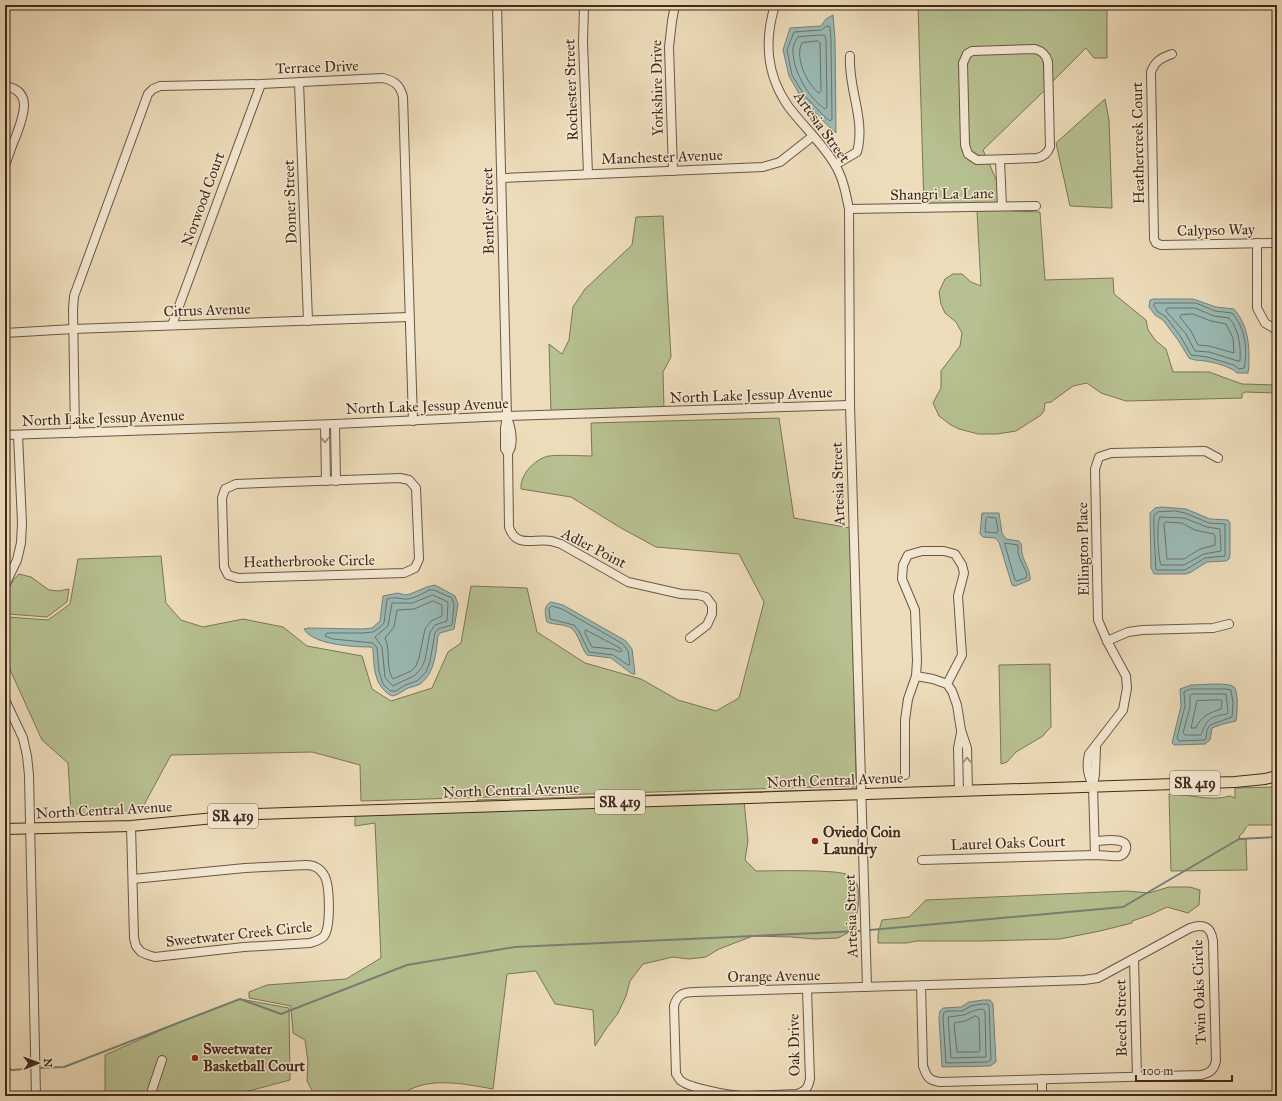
<svg xmlns="http://www.w3.org/2000/svg" width="1282" height="1101" font-family="'IM FELL Great Primer',serif">
	<style>
		.green { fill: #b7c090; stroke: #7c7556 }
		.water { fill: #9abab6; stroke: #778078 }
		.lines { fill: none; stroke-linecap: round; stroke-linejoin: round }
		.shore { stroke: #6e7268; stroke-width: 1 }
		.stream { stroke: #778078; stroke-width: 2 }
		.minor-casing { stroke: #6d5643; stroke-width: 10 }
		.major-casing { stroke: #422a1b; stroke-width: 12 }
		.minor { stroke: #f3e8d2; stroke-width: 8 }
		.major { stroke: #eddcba; stroke-width: 10 }
		.oneway { stroke: #9a8976 }
		.poi-dot { fill: #8f2418; stroke: #f3e8d2; stroke-width: 1.5 }
		.labels { text-anchor: middle; dominant-baseline: central; stroke-width: 3; stroke-linejoin: round; paint-order: stroke }
		.shield { fill: #f3e8d2; stroke: #776352; stroke-width: 1 }
		.shield-label { font-size: 14px; font-weight: bold; fill: #422a1b }
		.street-label { font-size: 15px; fill: #422a1b; stroke: #f3e8d2 }
		.poi-label { font-size: 15px; font-weight: bold; fill: #422a1b; stroke: #f3e8d2; text-anchor: start }
	</style>
	<rect width="100%" height="100%" fill="#eddcba"/>
	<filter id="stains"><feTurbulence type="fractalNoise" baseFrequency=".005" numOctaves="4"/><feColorMatrix values="0 0 0 0 .2 0 0 0 0 .09 0 0 0 0 .02 0 0 0 .5 -.17"/></filter>
	<radialGradient id="worn" r=".72"><stop offset=".6" stop-color="#630" stop-opacity="0"/><stop offset="1" stop-color="#630" stop-opacity=".3"/></radialGradient>
	<!-- green -->
	<g class="green">
		<path d="M918,5H1107V58H1094L1086,48L1052,82L1043,48L964,53L959,63L962,151L965,155L989,163L997,182L998,203L924,206Z"/>
		<path d="M1034,52L1038,53L1043,58L1045,90L983,150L986,157C976,157 972,154 969,145L966,63L970,57L974,54Z"/>
		<path d="M1105,99L1109,120L1112,208L1070,206L1056,143Z"/>
		<path d="M1010,210L1011,211L1040,212L1045,280L1113,278L1114,294L1146,320L1148,330L1156,341L1166,349L1173,372H1209L1242,384L1277,385V393L1245,392L1242,394V398L1126,401L1101,393L1087,383L1073,386L1051,402L1045,403L1044,411L1041,415L1016,431L997,434H978L959,429L951,425L939,416L933,403L941,388V371L960,346L962,333L956,322L945,313L941,304L939,292L945,279L953,274H962L971,282L981,286L977,211Z"/>
		<path d="M663,216L671,357L663,372L664,409L551,413L549,344L562,354L569,340L573,307L585,289L632,245L636,217Z"/>
		<path d="M779,418L794,518L850,528L856,778L850,786L361,801L360,765L312,752L171,755L139,814H71L68,763L42,740L7,663L8,617L48,620L70,604L78,559L161,556L166,603L181,620L203,627L243,619L283,627L307,646L362,656L372,689L391,701L432,688L448,652L461,643L471,586L527,588L537,632L585,663L641,679L678,700L716,711L739,698L764,602L739,554L656,547L621,528L571,497L521,489C520,476 532,462 545,457C552,454 583,456 592,456L591,423Z"/>
		<path d="M19,574L31,577L49,590L59,591L69,589L67,602L47,617L8,614L5,616V621C5,602 4,589 19,574Z"/>
		<path d="M1050,664L1051,727L1047,731L1043,736L1016,752L1007,762L1001,764L999,665Z"/>
		<path d="M857,781V791L476,802L477,800L850,789L852,788Z"/>
		<path d="M1277,787V825H1249C1245,826 1245,833 1240,835L1239,839H1246L1247,870L1171,871L1169,794C1190,794 1210,802 1230,796L1235,798V788Z"/>
		<path d="M744,801L748,841L745,860L756,871C771,871 839,869 848,875C851,876 856,882 857,884C862,896 856,918 853,930L838,938L815,939L791,937L753,936L719,949L706,957L689,959L673,957L643,964L630,981L626,996L618,1013L606,1029L595,1046L593,1010L555,1004L536,971L507,974L493,1089C464,1084 425,1075 400,1096H315L307,1081L308,1062L305,1040L293,1033L291,1006L249,998V992L267,985L346,979L381,958L375,823L355,826V814Z"/>
		<path d="M1169,887H1190L1200,890L1199,905L1188,913L1167,907L1150,915L1132,921V923L1100,931L1060,939L982,941H917L906,943H878V934L882,920L909,917L926,900L1127,891L1149,893Z"/>
		<path d="M240,999L289,1008L290,1080L230,1096H105V1055L182,1021Z"/>
	</g>
	<!-- water -->
	<g class="water">
		<path d="M833,15L835,39L836,133L820,118L801,97L789,76L783,50L790,28L821,26L826,19Z"/>
		<path d="M1153,299H1193L1216,307L1234,309C1246,323 1249,339 1249,357C1249,362 1249,368 1248,373H1237C1232,367 1213,362 1205,361C1200,360 1195,361 1189,358L1178,340L1163,320L1155,315L1149,307L1150,300Z"/>
		<path d="M1162,507L1186,509L1210,519L1228,520L1230,523V554L1229,559L1226,561L1207,562L1191,572L1186,574H1154L1151,568L1150,513L1155,508Z"/>
		<path d="M982,513H999L1002,533L1006,539L1019,541C1023,545 1021,548 1022,553C1024,563 1031,570 1030,580L1015,586L1012,585L999,542L995,538L983,537L980,534Z"/>
		<path d="M435,585L455,596L458,604L454,629L440,633L438,636C436,652 435,673 420,684C416,686 412,687 408,688C402,691 399,695 392,696C374,687 374,667 373,649L371,647C354,647 313,645 304,629L309,628L363,629L372,628L380,621L383,596L398,593L405,595L410,594L427,587Z"/>
		<path d="M551,602L563,605L626,641L632,649L635,674H632L611,658L587,655C581,648 579,634 571,628C565,624 554,625 547,622C545,614 543,606 551,602Z"/>
		<path d="M1191,685C1199,685 1229,682 1234,687C1239,691 1237,715 1236,721L1223,724L1212,728L1210,740L1205,744L1174,745L1172,743L1181,706L1180,689Z"/>
		<path d="M983,1000H990L993,1004L996,1062L990,1066L942,1067L939,1018L940,1011L943,1008L961,1007L969,1002Z"/>
	</g>
	<g class="lines">
		<!-- shore -->
		<g class="shore">
			<path d="M827,26L830,27L831,40L832,119L830,121L823,115L804,95L792,75L787,50L794,32L821,30Z"/>
			<path d="M823,35L825,36L826,40L827,107L825,109C808,97 794,73 793,52C792,47 795,41 798,37Z"/>
			<path d="M818,41L820,43L821,91L819,93C807,85 794,56 802,43Z"/>
			<path d="M1155,303H1196L1215,311L1232,313C1245,327 1248,350 1244,368L1239,369L1234,365L1207,357L1191,355L1181,337L1166,317L1158,312L1154,306Z"/>
			<path d="M1168,308H1195L1214,316L1229,318C1239,329 1241,346 1240,361H1238L1209,352L1195,351L1186,334L1166,311Z"/>
			<path d="M1193,314L1211,321L1226,324L1233,338L1234,353L1209,346L1198,345L1191,331L1180,317L1181,315Z"/>
			<path d="M1176,511L1185,513L1209,523L1225,524V556L1205,558L1185,570H1156L1154,533V515L1158,512Z"/>
			<path d="M988,517L996,518L998,531L997,533L985,532L986,519Z"/>
			<path d="M1160,517L1184,518L1207,527L1220,529L1221,551L1204,554L1184,565H1161C1158,558 1156,522 1160,517Z"/>
			<path d="M1166,522L1182,523L1195,530L1214,534L1215,536V545L1200,549L1184,559H1167L1164,524Z"/>
			<path d="M1005,543L1018,545V554L1027,574L1026,578L1017,581L1015,580L1005,545Z"/>
			<path d="M429,590H434L452,598L454,605L452,625L438,629L435,633L430,661L426,672L417,681L405,685L396,691H390L383,684L379,671L377,648L373,643L333,639L325,636L327,633H363L373,632L379,628L384,623L387,599C393,597 398,598 404,599C412,600 422,594 429,590Z"/>
			<path d="M433,595L448,602L447,621L435,625L430,632L425,660L421,669L414,676L403,681L393,686L388,681L385,677L382,647L375,637L388,626L392,603H412Z"/>
			<path d="M433,601L442,605V616L431,621L425,629L419,658L416,666L411,671L393,679C385,668 391,650 385,638L394,627L397,610L414,609Z"/>
			<path d="M552,606L562,609L623,644L628,651L630,665H628L613,655L589,652L579,631L574,625L550,619L549,609Z"/>
			<path d="M586,630L620,648L622,651L620,652L613,649L592,647L585,633Z"/>
			<path d="M1191,689H1225L1231,690L1233,703L1232,717L1210,725L1207,730L1206,738L1205,740L1179,741L1177,738L1185,706L1184,692Z"/>
			<path d="M1192,694H1226L1228,712L1227,714C1209,717 1207,719 1201,735H1185L1183,733L1190,707V696Z"/>
			<path d="M1220,700L1222,701L1221,709C1209,713 1201,716 1196,728H1191L1197,701Z"/>
			<path d="M983,1004H988L989,1006L991,1060L988,1062L946,1063L943,1018L944,1012L948,1011H962L971,1006Z"/>
			<path d="M982,1009L985,1011L986,1057L951,1058L948,1017L964,1015L973,1011Z"/>
			<path d="M976,1016L979,1018L980,1050L978,1052H957L954,1023L965,1021Z"/>
		</g>
		<!-- stream -->
		<g class="stream">
			<path d="M870,930L1123,907L1239,839L1277,837"/>
			<path d="M5,1067L12,1070L26,1069"/>
			<path d="M38,1068L64,1067L240,999L281,1014L407,965L515,947L860,931"/>
		</g>
		<!-- minor casing -->
		<g class="minor-casing">
			<g id="minor">
				<path d="M497,5L507,416L505,428V449L508,453L509,527C516,549 535,538 551,541C554,542 558,543 561,544L628,582L681,594L698,595L706,597L712,605V614L707,625L690,638"/>
				<path d="M584,5L583,42L588,174"/>
				<path d="M775,5C764,41 766,74 788,106C803,126 821,142 834,163C843,177 846,194 849,209L850,405L867,987"/>
				<path d="M1035,49C1042,51 1046,54 1048,62L1050,147C1047,154 1044,156 1037,158L977,160L968,154L965,145L963,63L967,54L972,51Z"/>
				<path d="M1172,54C1161,58 1155,61 1151,72L1154,239L1156,243L1161,245L1277,243"/>
				<path d="M299,82L308,321"/>
				<path d="M5,86C34,91 23,117 16,136C12,145 9,155 5,165"/>
				<path d="M1000,160L1002,206"/>
				<path d="M835,165L857,152C866,120 848,89 850,56"/>
				<path d="M673,171L669,47L672,21L675,5"/>
				<path d="M502,178L763,167L780,162L813,136"/>
				<path d="M849,209L1036,206"/>
				<path d="M1257,243V308L1265,323L1277,330"/>
				<path d="M172,325L261,84"/>
				<path d="M5,333L73,329L409,317"/>
				<path d="M507,417C511,428 515,443 508,453"/>
				<path d="M335,424L336,481"/>
				<path d="M325,425L326,481"/>
				<path d="M75,433L73,309L74,296L148,94L153,89L160,86L261,84L383,78C395,81 400,85 403,97L413,421"/>
				<path d="M5,435L335,424L507,416L850,405"/>
				<path d="M400,478L409,480L416,488L419,559L415,568L404,573L238,578L228,575L224,567L222,498L225,489L236,484Z"/>
				<path d="M5,585L17,560L21,543L22,523L18,435"/>
				<path d="M1107,641L1128,632L1142,630L1213,628L1229,624"/>
				<path d="M916,676L933,679L947,684L952,691L957,705L961,730L967,748L968,791"/>
				<path d="M5,700L23,738L27,756L29,775L36,1096"/>
				<path d="M905,775V720L908,699L916,676L917,661L915,610L902,579L903,565L908,555L922,551H944L955,554L962,565L964,573L958,596L962,655L947,684"/>
				<path d="M1093,786C1088,775 1086,766 1089,754L1123,710L1127,688L1126,676L1107,641L1098,620L1095,469L1099,457L1111,453L1205,451L1218,458"/>
				<path d="M959,791L958,748L961,733"/>
				<path d="M131,826L134,938L136,946L141,952L148,955L155,957L244,947L310,943C316,941 321,940 324,936C331,927 330,884 324,875C320,868 313,865 306,865L245,868L133,879"/>
				<path d="M1095,855L1093,786L1095,774L1096,747"/>
				<path d="M922,860L1095,855C1102,855 1113,857 1120,856C1123,855 1125,853 1126,849C1129,836 1102,841 1095,841"/>
				<path d="M1134,959L1137,1076"/>
				<path d="M1042,1079V1096"/>
				<path d="M150,1096L162,1060"/>
				<path d="M741,1096C729,1095 688,1088 680,1080C679,1079 677,1075 676,1074L674,1006C677,995 683,992 694,992C824,989 954,984 1084,980L1098,978L1190,928C1204,923 1211,927 1213,941L1216,1061C1214,1070 1210,1073 1201,1075L940,1082C928,1080 927,1077 923,1066L921,985"/>
				<path d="M749,1096L797,1094C806,1091 808,1088 810,1079L807,989"/>
			</g>
		</g>
		<!-- major casing -->
		<g class="major-casing">
			<path id="major" d="M5,829L131,826L257,814L1235,782L1265,779L1277,776"/>
		</g>
		<!-- minor -->
		<use href="#minor" class="minor"/>
		<!-- major -->
		<use href="#major" class="major"/>
	</g>
	<!-- one-way arrows -->
	<defs><path id="oneway-chevron" d="M-2-3.5L2.5 0L-2 3.5" fill="none" stroke-width="1.6" stroke-linecap="round" stroke-linejoin="round"/></defs>
	<g class="oneway">
		<use href="#oneway-chevron" transform="translate(325 440) rotate(88)"/>
		<use href="#oneway-chevron" transform="translate(967 760) rotate(-92)"/>
	</g>
	<!-- markers -->
	<g class="poi-dot">
		<circle cx="815" cy="841" r="4"/>
		<circle cx="195" cy="1058" r="4"/>
	</g>
	<g class="labels">
		<!-- shield labels -->
		<g class="shield">
			<rect x="1170" y="771" width="50" height="24" rx="3"/>
			<rect x="595" y="790" width="50" height="24" rx="3"/>
			<rect x="208" y="804" width="50" height="24" rx="3"/>
		</g>
		<g class="shield-label">
			<text x="1195" y="783">SR 419</text>
			<text x="620" y="802">SR 419</text>
			<text x="233" y="816">SR 419</text>
		</g>
		<!-- street labels -->
		<g class="street-label">
			<text transform="translate(317 67) rotate(-2)">Terrace Drive</text>
			<text transform="translate(657 88) rotate(-91)">Yorkshire Drive</text>
			<text transform="translate(571 90) rotate(-92)">Rochester Street</text>
			<text transform="translate(822 127) rotate(54)">Artesia Street</text>
			<text transform="translate(1138 143) rotate(-91)">Heathercreek Court</text>
			<text transform="translate(662 157) rotate(-2)">Manchester Avenue</text>
			<text transform="translate(942 194) rotate(-1)">Shangri La Lane</text>
			<text transform="translate(203 199) rotate(-70)">Norwood Court</text>
			<text transform="translate(290 202) rotate(-92)">Domer Street</text>
			<text transform="translate(488 211) rotate(-91)">Bentley Street</text>
			<text transform="translate(1216 230) rotate(-1)">Calypso Way</text>
			<text transform="translate(207 310) rotate(-2)">Citrus Avenue</text>
			<text transform="translate(751 395) rotate(-2)">North Lake Jessup Avenue</text>
			<text transform="translate(427 406) rotate(-2)">North Lake Jessup Avenue</text>
			<text transform="translate(103 418) rotate(-2)">North Lake Jessup Avenue</text>
			<text transform="translate(838 484) rotate(-92)">Artesia Street</text>
			<text transform="translate(594 548) rotate(27)">Adler Point</text>
			<text transform="translate(1083 549) rotate(-91)">Ellington Place</text>
			<text transform="translate(309 561) rotate(-1)">Heatherbrooke Circle</text>
			<text transform="translate(835 780) rotate(-2)">North Central Avenue</text>
			<text transform="translate(511 790) rotate(-2)">North Central Avenue</text>
			<text transform="translate(104 810) rotate(-3)">North Central Avenue</text>
			<text transform="translate(1008 843) rotate(-2)">Laurel Oaks Court</text>
			<text transform="translate(851 916) rotate(-92)">Artesia Street</text>
			<text transform="translate(239 934) rotate(-6)">Sweetwater Creek Circle</text>
			<text transform="translate(774 976) rotate(-1)">Orange Avenue</text>
			<text transform="translate(1199 992) rotate(-92)">Twin Oaks Circle</text>
			<text transform="translate(1121 1018) rotate(-91)">Beech Street</text>
			<text transform="translate(794 1045) rotate(-91)">Oak Drive</text>
		</g>
		<!-- poi labels -->
		<g class="poi-label">
			<text x="823" y="832">Oviedo Coin<tspan x="823" dy="17">Laundry</tspan></text>
			<text x="203" y="1049">Sweetwater<tspan x="203" dy="17">Basketball Court</tspan></text>
		</g>
	</g>
	<!-- margin -->
	<rect width="1282" height="1101" fill="none" stroke="#eddcba" stroke-width="20"/>
	<rect x="6" y="6" width="1270" height="1089" fill="none" stroke="#422a1b" stroke-width="2"/>
	<rect x="10" y="10" width="1262" height="1081" fill="none" stroke="#422a1b"/>
	<!-- north arrow -->
	<g transform="translate(38 1063) rotate(89)" stroke="#f3e8d2" stroke-width="3" paint-order="stroke">
	<path d="M0-3L7 15L0 10L-7 15Z" fill="#422a1b"/>
	<text y="-6" font-size="11" font-weight="bold" text-anchor="middle" fill="#422a1b">N</text>
	</g>
	<!-- scale -->
	<path d="M1136 1075v6h96v-6" fill="none" stroke="#422a1b" stroke-width="2"/>
	<text x="1142" y="1075" font-size="12" fill="#422a1b" stroke="#f3e8d2" stroke-width="3" paint-order="stroke">100 m</text>
	<rect width="100%" height="100%" filter="url(#stains)"/>
	<rect width="100%" height="100%" fill="url(#worn)"/>
</svg>
